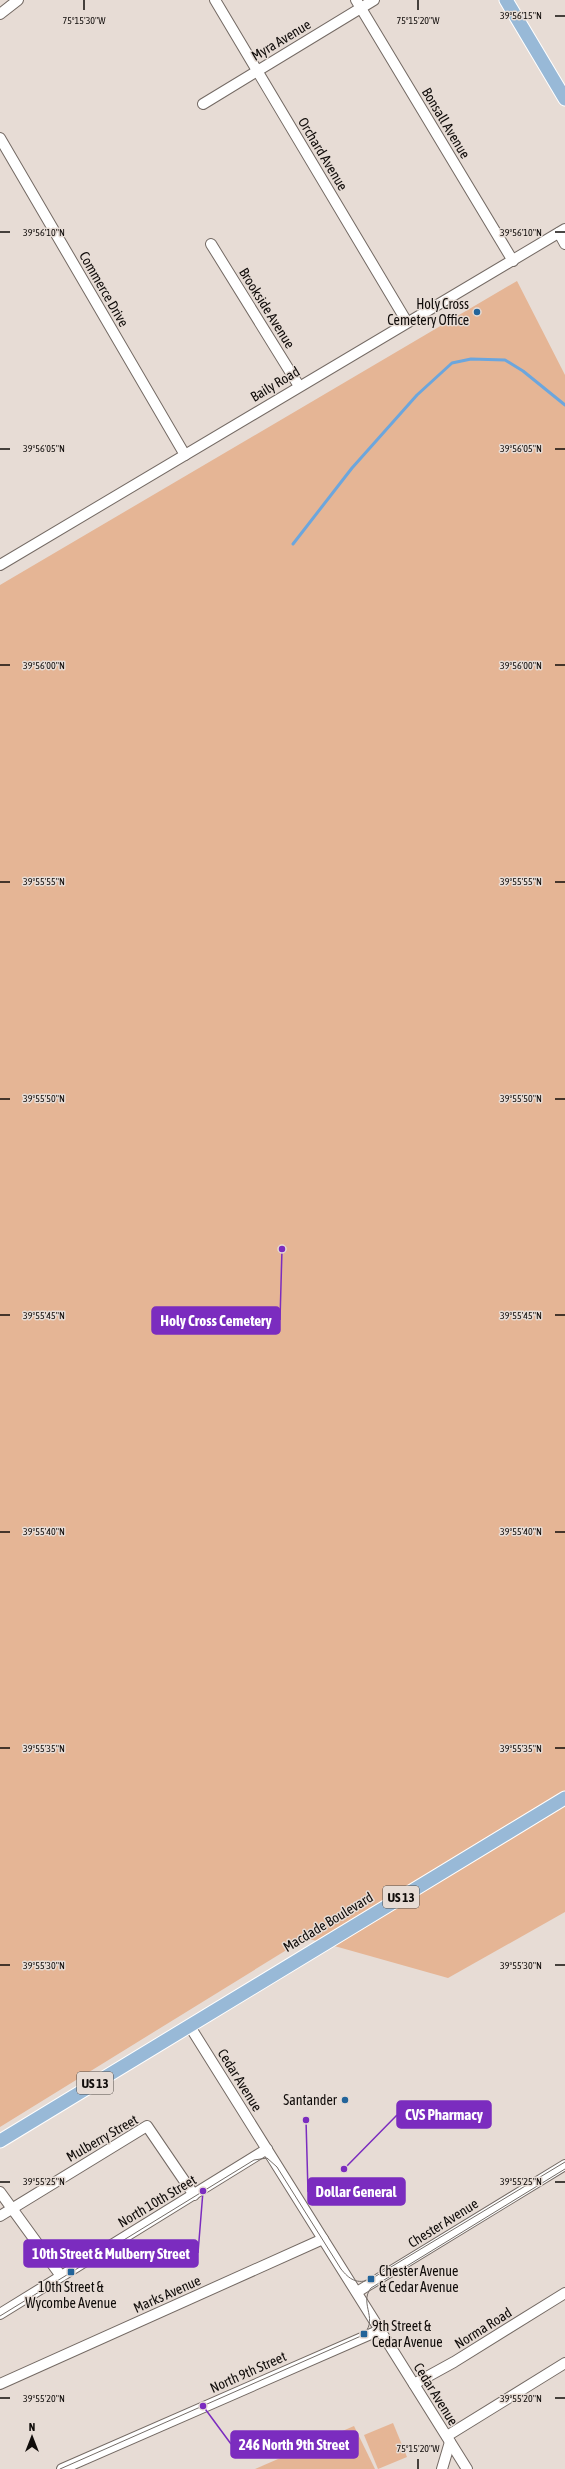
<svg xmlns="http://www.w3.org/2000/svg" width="565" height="2469" font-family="'Asap Condensed',sans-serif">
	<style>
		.green { fill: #e5b595 }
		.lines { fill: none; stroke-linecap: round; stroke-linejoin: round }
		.stream { stroke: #6ca6dd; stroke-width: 3 }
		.minor-casing { stroke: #746a64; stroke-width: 12 }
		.major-casing { stroke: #fff; stroke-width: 15 }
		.minor { stroke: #fff; stroke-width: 10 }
		.major { stroke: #98b9d7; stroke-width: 13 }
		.tram { stroke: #746d68; stroke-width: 1 }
		.ticks { fill: none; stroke: #100c0a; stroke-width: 1.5 }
		.poi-dot { fill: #23649a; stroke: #e7dcd5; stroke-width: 1.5 }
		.labels { text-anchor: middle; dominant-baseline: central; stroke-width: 3; stroke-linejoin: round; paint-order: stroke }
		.shield { fill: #e7dcd5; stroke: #504a47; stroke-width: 1 }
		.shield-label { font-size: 13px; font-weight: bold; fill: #100c0a }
		.street-label { font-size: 14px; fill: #100c0a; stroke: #e7dcd5 }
		.poi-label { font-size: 14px; fill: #100c0a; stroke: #e7dcd5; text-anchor: end }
		.ticks-label { font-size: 10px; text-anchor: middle; fill: #100c0a; stroke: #e7dcd5; stroke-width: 3; stroke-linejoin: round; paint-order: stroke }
		.leader { fill: none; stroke: #7b2cbf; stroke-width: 1.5 }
		.callout-dot { fill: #7b2cbf; stroke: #e7dcd5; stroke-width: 1.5 }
		.callout { fill: #7b2cbf; stroke: #7b2cbf; stroke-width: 1.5 }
		.callout-label { font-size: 15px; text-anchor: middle; font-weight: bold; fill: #fff }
	</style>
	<rect width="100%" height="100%" fill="#e7dcd5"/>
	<!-- green -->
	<g class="green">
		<path d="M517,281L565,375V1912L448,1978L306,1938L0,2127V585Z"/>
		<path d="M393,2423L407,2457L378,2469L364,2435Z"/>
		<path d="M354,2426L375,2469H255Z"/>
	</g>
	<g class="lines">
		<!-- stream -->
		<path class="stream" d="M293,544L352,468L417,395L452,363L471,359L505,360L523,371L565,405"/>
		<!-- minor casing -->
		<g class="minor-casing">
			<g id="minor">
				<path d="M215,0L407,322"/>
				<path d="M356,0L513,261"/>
				<path d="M0,14L18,0"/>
				<path d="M203,104L374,0"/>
				<path d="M0,138L185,455"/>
				<path d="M559,233L565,244"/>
				<path d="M211,244L299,386"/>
				<path d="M0,565L565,229"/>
				<path d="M189,2025L467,2469"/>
				<path d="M0,2192L61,2276"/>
				<path d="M0,2216L147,2126L194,2195"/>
				<path d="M357,2292L565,2165"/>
				<path d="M0,2314L267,2149"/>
				<path d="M0,2384L323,2239"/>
				<path d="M414,2384L454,2362L565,2293"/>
				<path d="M447,2436L565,2363"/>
				<path d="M62,2469L380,2330"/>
				<path d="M442,2469L450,2442"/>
			</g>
		</g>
		<!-- major casing -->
		<g class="major-casing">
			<g id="major">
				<path d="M506,0L565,99"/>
				<path d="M0,2141L565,1798"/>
			</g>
		</g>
		<!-- minor -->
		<use href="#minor" class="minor"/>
		<!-- major -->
		<use href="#major" class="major"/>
		<!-- tram -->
		<g class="tram">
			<path d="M0,2316L254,2160L267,2158L277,2167L341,2269C349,2279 357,2285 371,2279L565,2162"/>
			<path d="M60,2469L361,2336C381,2321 358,2304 371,2288L565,2169"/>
		</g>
	</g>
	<!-- ticks -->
	<path class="ticks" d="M84,0V10M418,0V10M555,16H565M0,232H10M555,232H565M0,449H10M555,449H565M0,665H10M555,665H565M0,882H10M555,882H565M0,1099H10M555,1099H565M0,1315H10M555,1315H565M0,1532H10M555,1532H565M0,1748H10M555,1748H565M0,1965H10M555,1965H565M0,2182H10M555,2182H565M0,2398H10M555,2398H565M418,2459V2469"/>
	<!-- markers -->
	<g class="poi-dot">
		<circle cx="477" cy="312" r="4"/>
		<circle cx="345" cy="2100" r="4"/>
		<rect x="67" y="2268" width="8" height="8" rx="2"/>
		<rect x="367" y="2275" width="8" height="8" rx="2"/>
		<rect x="360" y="2330" width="8" height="8" rx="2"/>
	</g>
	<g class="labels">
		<!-- shield labels -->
		<g class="shield">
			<rect x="383" y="1886" width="36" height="22" rx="3"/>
			<rect x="77" y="2072" width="36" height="22" rx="3"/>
		</g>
		<g class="shield-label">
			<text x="401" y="1897">US 13</text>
			<text x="95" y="2083">US 13</text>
		</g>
		<!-- street labels -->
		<g class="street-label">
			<text transform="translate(281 40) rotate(-31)">Myra Avenue</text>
			<text transform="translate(446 123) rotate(59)">Bonsall Avenue</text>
			<text transform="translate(323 154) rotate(59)">Orchard Avenue</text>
			<text transform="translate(104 289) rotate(60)">Commerce Drive</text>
			<text transform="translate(267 308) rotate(58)">Brookside Avenue</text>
			<text transform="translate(275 384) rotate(-31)">Baily Road</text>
			<text transform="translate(328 1922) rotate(-31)">Macdade Boulevard</text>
			<text transform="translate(240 2080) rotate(58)">Cedar Avenue</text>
			<text transform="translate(102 2138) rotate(-30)">Mulberry Street</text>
			<text transform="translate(157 2201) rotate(-31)">North 10th Street</text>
			<text transform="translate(443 2223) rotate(-32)">Chester Avenue</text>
			<text transform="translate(167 2294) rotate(-24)">Marks Avenue</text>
			<text transform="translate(483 2328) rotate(-32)">Norma Road</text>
			<text transform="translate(248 2372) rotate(-24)">North 9th Street</text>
			<text transform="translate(436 2394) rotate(58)">Cedar Avenue</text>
		</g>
		<!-- poi labels -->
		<g class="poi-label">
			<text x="469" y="304">Holy Cross<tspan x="469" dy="16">Cemetery Office</tspan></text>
			<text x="337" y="2100">Santander</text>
			<text x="379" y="2271" text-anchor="start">Chester Avenue<tspan x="379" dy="16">&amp; Cedar Avenue</tspan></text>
			<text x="71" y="2287" text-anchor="middle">10th Street &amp;<tspan x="71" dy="16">Wycombe Avenue</tspan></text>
			<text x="372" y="2326" text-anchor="start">9th Street &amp;<tspan x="372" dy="16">Cedar Avenue</tspan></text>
		</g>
	</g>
	<g class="ticks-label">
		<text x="521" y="19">39°56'15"N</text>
		<text x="84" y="24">75°15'30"W</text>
		<text x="418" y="24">75°15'20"W</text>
		<text x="44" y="236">39°56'10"N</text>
		<text x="521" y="236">39°56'10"N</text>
		<text x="44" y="452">39°56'05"N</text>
		<text x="521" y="452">39°56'05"N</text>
		<text x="44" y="669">39°56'00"N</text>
		<text x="521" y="669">39°56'00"N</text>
		<text x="44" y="885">39°55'55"N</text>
		<text x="521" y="885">39°55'55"N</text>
		<text x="44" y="1102">39°55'50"N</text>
		<text x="521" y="1102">39°55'50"N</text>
		<text x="44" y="1319">39°55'45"N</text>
		<text x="521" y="1319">39°55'45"N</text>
		<text x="44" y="1535">39°55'40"N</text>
		<text x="521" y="1535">39°55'40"N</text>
		<text x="44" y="1752">39°55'35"N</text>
		<text x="521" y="1752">39°55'35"N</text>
		<text x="44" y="1969">39°55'30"N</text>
		<text x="521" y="1969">39°55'30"N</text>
		<text x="44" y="2185">39°55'25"N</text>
		<text x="521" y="2185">39°55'25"N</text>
		<text x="44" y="2402">39°55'20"N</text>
		<text x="521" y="2402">39°55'20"N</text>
		<text x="418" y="2452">75°15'20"W</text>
	</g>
	<!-- callouts -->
	<path class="leader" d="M282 1249L280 1320M344 2169L397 2115M306 2120L308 2192M203 2191L198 2253M203 2406L231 2444"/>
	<g class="callout-dot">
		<circle cx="282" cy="1249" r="4"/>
		<circle cx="344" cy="2169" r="4"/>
		<circle cx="306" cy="2120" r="4"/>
		<circle cx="203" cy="2191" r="4"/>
		<circle cx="203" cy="2406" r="4"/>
	</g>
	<g class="callout">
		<rect x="152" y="1307" width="128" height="27" rx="4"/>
		<rect x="397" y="2101" width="94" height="27" rx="4"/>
		<rect x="308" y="2178" width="97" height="27" rx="4"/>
		<rect x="24" y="2240" width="174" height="27" rx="4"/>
		<rect x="231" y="2431" width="127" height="27" rx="4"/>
	</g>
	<g class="callout-label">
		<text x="216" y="1326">Holy Cross Cemetery</text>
		<text x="444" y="2120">CVS Pharmacy</text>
		<text x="356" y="2197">Dollar General</text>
		<text x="111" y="2259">10th Street &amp; Mulberry Street</text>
		<text x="294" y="2450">246 North 9th Street</text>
	</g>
	<!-- north arrow -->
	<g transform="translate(32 2437)" stroke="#e7dcd5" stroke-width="3" paint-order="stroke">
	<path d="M0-3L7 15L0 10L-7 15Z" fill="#100c0a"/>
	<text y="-6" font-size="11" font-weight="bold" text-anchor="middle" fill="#100c0a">N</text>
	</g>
</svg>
